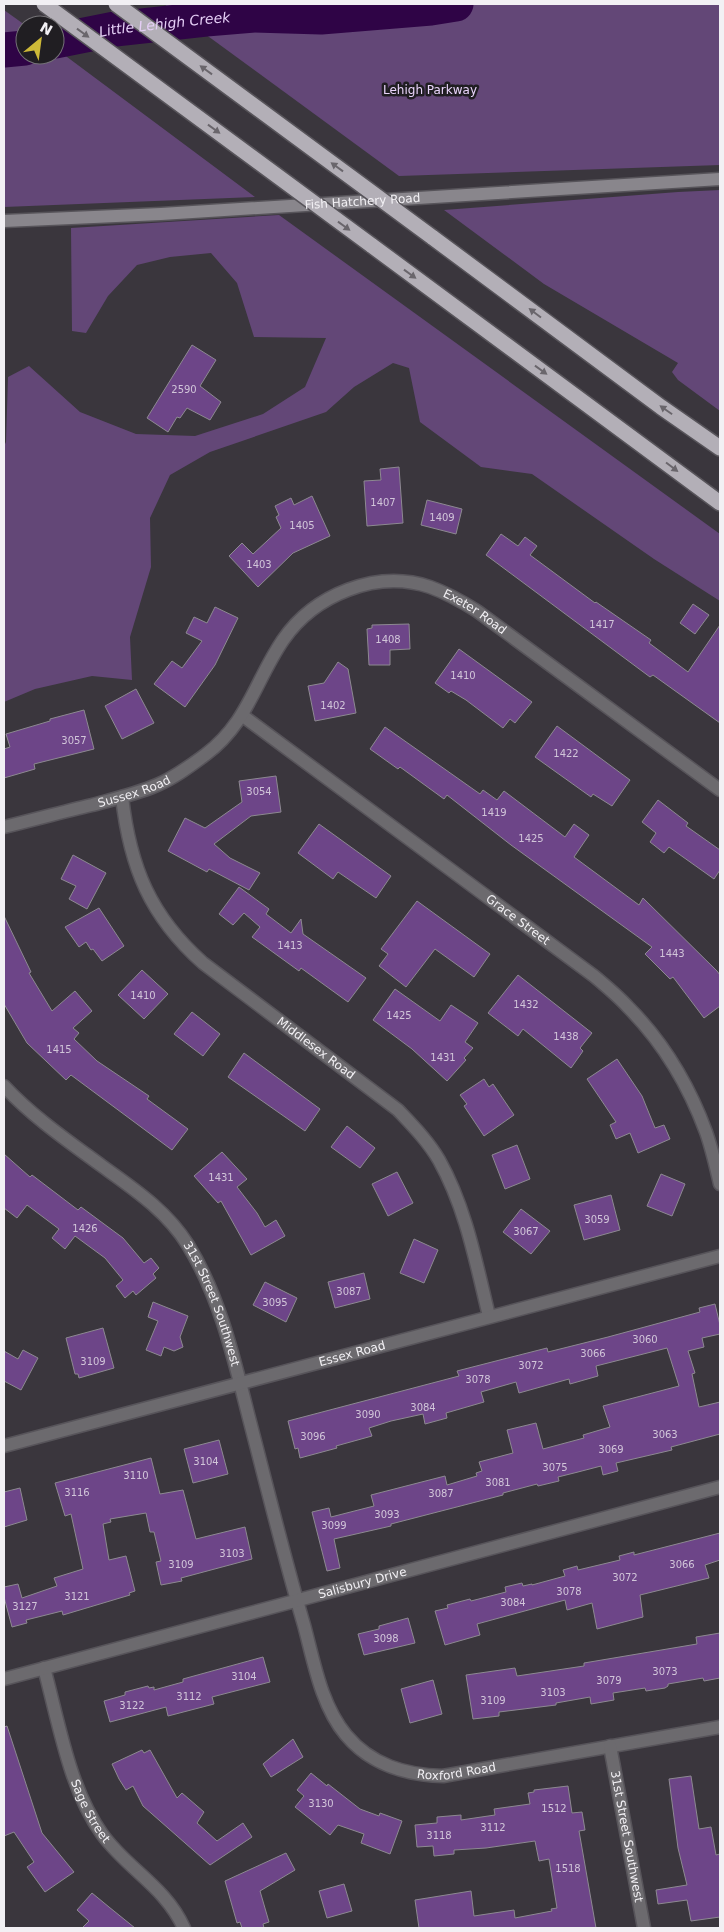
<svg xmlns="http://www.w3.org/2000/svg" width="724" height="1932" font-family="'DejaVu Sans',sans-serif">
	<style>
		.green { fill: #634777 }
		.lines { fill: none; stroke-linecap: round; stroke-linejoin: round }
		.river { stroke: #2f0446; stroke-width: 35 }
		.building { fill: #6d4588; stroke: #8d8991 }
		.street-casing { stroke: #57545a; stroke-width: 15 }
		.secondary-casing { stroke: #57545a; stroke-width: 15 }
		.highway-casing { stroke: #57545a; stroke-width: 18 }
		.street { stroke: #6c6a6e; stroke-width: 12 }
		.secondary { stroke: #89868c; stroke-width: 12 }
		.highway { stroke: #b3afb7; stroke-width: 15 }
		.highway-bridge-casing { stroke: #57545a; stroke-width: 18; stroke-linecap: butt }
		.highway-bridge { stroke: #b3afb7; stroke-width: 15 }
		.oneway { fill: #6a666c }
		.labels { text-anchor: middle; dominant-baseline: central; stroke-width: 5; stroke-linejoin: round; paint-order: stroke }
		.number-label { font-size: 10px; fill: #d1c5d9 }
		.park-label { font-size: 12px; fill: #e9d4fa; stroke: #201e22 }
		.street-label { font-size: 12px; fill: #f2f0f4; stroke: #201e22 }
		.water-label { font-size: 14px; font-style: italic; fill: #e4cef5; stroke: #201e22 }
	</style>
	<rect width="100%" height="100%" fill="#3a363d"/>
	<!-- green -->
	<g class="green">
		<path d="M164,4H720V165L399,176Z"/>
		<path d="M4,10L25,25V55H55V48L255,197L4,207Z"/>
		<path d="M720,190V411L678,380L672,372L678,363L544,284L444,210L678,192Z"/>
		<path d="M279,215L720,534V601L654,559L532,474L481,467L420,422L409,368L393,363L354,387L326,412L210,452L170,475L150,518L151,567L130,637L132,680L92,676L35,689L4,702V446L6,442L8,377L29,366L80,412L136,434L195,436L263,414L305,387L326,338L254,337L237,283L211,253L170,257L137,265L108,296L86,333L72,331L71,228Z"/>
	</g>
	<g class="lines">
		<!-- river -->
		<g class="river">
			<path id="s1" d="M55,41L115,29L206,19L254,15L321,17L431,8L456,4"/>
			<path d="M4,50L25,48"/>
		</g>
	</g>
	<!-- building -->
	<g class="building">
		<path d="M192,345L216,360L200,386L221,402L210,420L187,408L180,418L177,417L168,432L147,418Z"/>
		<path d="M399,467L403,523L367,526L364,481L381,480L380,469Z"/>
		<path d="M312,496L330,536L293,553L258,587L229,556L242,543L253,554L281,528L276,517L279,515L275,506L291,498L294,505Z"/>
		<path d="M427,500L462,509L456,534L421,525Z"/>
		<path d="M501,534L518,546L525,537L537,546L530,555L595,603L596,602L651,640L649,643L688,672L720,625V723L653,675L650,677L486,555Z"/>
		<path d="M693,604L709,615L695,634L680,623Z"/>
		<path d="M215,607L238,618L215,665L185,707L154,684L172,661L182,668L202,641L186,633L194,617L207,623Z"/>
		<path d="M409,624L410,649L390,650V665H369L367,629L372,628V625Z"/>
		<path d="M459,649L532,702L515,723L510,719L503,728L466,700L451,691L449,693L435,683Z"/>
		<path d="M338,662L348,669L356,713L315,721L308,686L324,683Z"/>
		<path d="M136,689L154,723L122,739L105,706Z"/>
		<path d="M84,710L94,749L34,764L35,769L4,778V749L10,747L6,734L50,721V719Z"/>
		<path d="M557,726L630,780L612,806L593,794L591,797L535,757Z"/>
		<path d="M385,727L480,794L483,790L497,800L504,791L565,837L574,824L589,835L574,857L639,905L643,898L717,971L720,975V1006L704,1018L673,977L670,979L645,954L652,947L511,845L447,795L444,799L400,767L398,769L370,749Z"/>
		<path d="M276,776L281,812L251,816L214,844L230,858L260,873L249,890L209,869L207,872L168,851L185,818L205,828L242,802L239,781Z"/>
		<path d="M658,800L688,823L686,826L720,850V870L714,879L669,847L664,853L650,842L656,833L642,822Z"/>
		<path d="M319,824L391,876L376,898L338,872L333,879L298,853Z"/>
		<path d="M73,855L106,873L87,909L69,899L76,886L61,879Z"/>
		<path d="M239,887L269,909L266,914L291,933L301,919L303,934L366,978L348,1002L301,968L299,971L252,937L260,927L244,913L233,925L219,914Z"/>
		<path d="M417,901L490,954L474,977L435,949L406,987L379,966L388,954L381,949Z"/>
		<path d="M99,908L124,946L102,961L93,949L91,950L86,942L79,947L65,927Z"/>
		<path d="M4,916L31,972L29,973L52,1011L75,991L92,1011L73,1028L79,1033L74,1039L97,1061L149,1096L147,1099L188,1129L172,1150L71,1075L66,1080L27,1043L4,1004Z"/>
		<path d="M142,970L168,994L144,1019L118,995Z"/>
		<path d="M518,975L592,1033L580,1048L583,1051L571,1068L523,1029L518,1036L488,1013Z"/>
		<path d="M395,989L440,1021L451,1005L478,1023L465,1042L473,1048L464,1058L466,1060L447,1081L412,1049L373,1020Z"/>
		<path d="M192,1012L220,1034L203,1056L174,1034Z"/>
		<path d="M244,1053L320,1109L305,1131L228,1077Z"/>
		<path d="M617,1059L642,1096L655,1128L664,1125L670,1139L638,1153L630,1133L616,1139L610,1125L616,1122L587,1079Z"/>
		<path d="M484,1079L489,1087L493,1084L514,1115L484,1136L464,1106L467,1104L460,1095Z"/>
		<path d="M347,1126L375,1148L360,1168L331,1147Z"/>
		<path d="M517,1145L530,1179L505,1189L492,1155Z"/>
		<path d="M222,1152L247,1179L237,1187L257,1213L265,1227L276,1220L285,1236L251,1255L221,1201L218,1203L194,1176Z"/>
		<path d="M4,1154L30,1177L32,1175L78,1210L81,1207L123,1238L144,1263L151,1258L159,1268L153,1274L156,1278L136,1295L133,1291L125,1298L116,1286L123,1280L105,1258L75,1236L65,1249L52,1238L59,1229L27,1205L17,1218L4,1208Z"/>
		<path d="M397,1172L413,1203L388,1216L372,1184Z"/>
		<path d="M661,1174L685,1184L672,1216L647,1206Z"/>
		<path d="M611,1195L620,1230L584,1240L574,1205Z"/>
		<path d="M521,1209L550,1231L531,1254L503,1232Z"/>
		<path d="M414,1239L438,1250L424,1283L400,1273Z"/>
		<path d="M364,1273L370,1299L335,1308L328,1282Z"/>
		<path d="M265,1282L297,1298L286,1322L253,1305Z"/>
		<path d="M153,1302L188,1316L180,1337L183,1347L174,1351L164,1347L161,1356L146,1350L158,1321L148,1317Z"/>
		<path d="M715,1304L720,1325V1334L702,1338L704,1347L688,1351L695,1373L692,1374L699,1407L720,1402V1434L671,1447L672,1450L616,1463L618,1471L603,1475L601,1466L578,1472L558,1477L559,1481L538,1486L537,1484L503,1493V1495L391,1524V1526L334,1539L340,1568L327,1571L312,1512L329,1508L331,1517L374,1506L371,1495L445,1476L447,1485L477,1476L476,1473L482,1471L479,1462L513,1453L507,1430L536,1423L543,1449L584,1438L583,1435L610,1427L603,1406L679,1386L667,1348L596,1366L598,1376L570,1384L569,1379L519,1393L516,1382L481,1392L484,1402L446,1413L447,1418L425,1424L423,1414L391,1421L369,1428L372,1436L336,1446L337,1448L300,1458L298,1448L295,1449L288,1421L459,1376L457,1371L492,1362L547,1348L548,1352L608,1337L700,1312L699,1308Z"/>
		<path d="M103,1328L114,1368L79,1378L78,1374H75L66,1338Z"/>
		<path d="M23,1350L38,1358L21,1390L4,1381V1351L18,1359Z"/>
		<path d="M219,1440L228,1474L193,1483L184,1449Z"/>
		<path d="M151,1458L160,1494L183,1490L196,1539L245,1527L252,1559L181,1578L182,1581L161,1585L156,1562L161,1561L154,1532H150L146,1513L110,1519L111,1522L103,1524L109,1560L126,1556L135,1591L129,1593L130,1595L63,1615L62,1611L26,1620L27,1623L12,1627L4,1597V1587L18,1584L22,1598L57,1586L54,1578L83,1569L71,1514L65,1516L55,1483Z"/>
		<path d="M20,1488L27,1520L4,1527V1492Z"/>
		<path d="M720,1533V1560L705,1565L709,1578L640,1595L643,1617L597,1629L592,1603L567,1610L565,1600L477,1624L480,1635L445,1645L435,1611L448,1608L447,1605L470,1599L471,1601L506,1592L505,1587L522,1583L523,1586L532,1584V1585L565,1576L563,1570L577,1566L578,1570L620,1560L619,1556L634,1552V1555Z"/>
		<path d="M408,1618L415,1643L364,1655L358,1634L379,1629V1626Z"/>
		<path d="M720,1633V1678L704,1681L703,1678L668,1684V1686L665,1688L646,1691L645,1688L613,1693L614,1700L591,1704L590,1697L556,1703V1705L499,1712V1716L473,1719L466,1675L515,1668L517,1676L584,1666V1663L697,1644L696,1637Z"/>
		<path d="M263,1657L270,1682L212,1697L214,1704L168,1716L166,1707L110,1722L104,1701L125,1695V1692L148,1686L149,1688L154,1687V1690L183,1682V1679Z"/>
		<path d="M433,1680L442,1714L410,1723L401,1689Z"/>
		<path d="M7,1726L42,1833L74,1872L45,1892L27,1867L34,1862L14,1832L4,1836V1727Z"/>
		<path d="M293,1739L303,1757L271,1777L263,1764Z"/>
		<path d="M142,1750L144,1753L150,1750L177,1798L182,1793L204,1812L197,1823L217,1841L243,1823L252,1837L210,1865L143,1806L133,1786L126,1790L119,1779L112,1764Z"/>
		<path d="M311,1773L327,1786L328,1784L360,1809L379,1816L380,1813L402,1821L390,1854L361,1843L364,1834L338,1825L330,1835L295,1807L304,1796L297,1790Z"/>
		<path d="M691,1776L699,1829L711,1827L716,1855L720,1854V1917L691,1921L687,1900L658,1904L656,1890L687,1885L678,1848L669,1779Z"/>
		<path d="M568,1786L572,1813L582,1812L585,1830L579,1831L596,1928H419L415,1900L471,1891L474,1916L514,1910L515,1918L552,1911L551,1909L557,1908L549,1859L539,1861L535,1841L486,1848L454,1850V1854L434,1856L433,1846L417,1847L415,1825L437,1823V1817L461,1815V1820L495,1815L494,1809L530,1804L528,1793L534,1792V1790Z"/>
		<path d="M286,1853L295,1870L260,1891L269,1922L263,1924L264,1928H242L240,1922L237,1923L225,1881Z"/>
		<path d="M344,1884L352,1911L327,1918L319,1891Z"/>
		<path d="M92,1893L109,1907L135,1928H82L89,1921L77,1910Z"/>
	</g>
	<g class="lines">
		<!-- street casing -->
		<g class="street-casing">
			<g id="street">
				<path id="s2" d="M243,716L594,976C606,986 618,996 628,1007C663,1042 689,1086 706,1132C712,1149 716,1167 720,1184"/>
				<path id="s3" d="M122,797C130,867 150,916 203,963L398,1110C413,1126 428,1141 439,1160C466,1208 476,1263 489,1316"/>
				<path id="s4" d="M4,827C33,820 62,812 92,805C114,799 136,794 157,785C174,778 190,766 205,755C248,723 255,681 283,640C314,595 376,569 430,587C447,593 461,601 477,611L720,790"/>
				<path id="s5" d="M4,1086C33,1117 68,1141 102,1166C134,1189 167,1211 188,1245C220,1297 234,1359 249,1418C267,1487 284,1557 304,1625C314,1662 321,1705 346,1735C371,1765 405,1775 443,1776L720,1727"/>
				<path id="s6" d="M4,1446L720,1256"/>
				<path id="s7" d="M44,1668C59,1723 69,1788 102,1834C127,1869 165,1886 184,1928"/>
				<path id="s8" d="M4,1679L720,1487"/>
				<path id="s9" d="M610,1746L644,1928"/>
			</g>
		</g>
		<!-- secondary casing -->
		<g class="secondary-casing">
			<g id="secondary">
				<path id="s10" d="M4,221L161,214L720,179"/>
			</g>
		</g>
		<!-- highway casing -->
		<g class="highway-casing">
			<g id="highway">
				<path d="M432,237L661,407L720,448"/>
				<path d="M371,245L720,503"/>
			</g>
		</g>
		<!-- street -->
		<use href="#street" class="street"/>
		<!-- secondary -->
		<use href="#secondary" class="secondary"/>
		<!-- highway -->
		<use href="#highway" class="highway"/>
		<!-- highway-bridge casing -->
		<g class="highway-bridge-casing">
			<g id="highway-bridge">
				<path d="M44,4L371,245"/>
				<path d="M116,4L432,237"/>
			</g>
		</g>
		<!-- highway-bridge -->
		<use href="#highway-bridge" class="highway-bridge"/>
	</g>
	<!-- one-way arrows -->
	<defs><path id="oneway-solid" d="M-6-.8H1V-3.2L6.5 0L1 3.2V.8H-6Z" transform="scale(1.25)"/></defs>
	<g class="oneway">
		<use href="#oneway-solid" transform="translate(83 33) rotate(36)"/>
		<use href="#oneway-solid" transform="translate(206 70) rotate(-144)"/>
		<use href="#oneway-solid" transform="translate(214 129) rotate(36)"/>
		<use href="#oneway-solid" transform="translate(337 167) rotate(-144)"/>
		<use href="#oneway-solid" transform="translate(344 226) rotate(36)"/>
		<use href="#oneway-solid" transform="translate(410 274) rotate(36)"/>
		<use href="#oneway-solid" transform="translate(535 313) rotate(-143)"/>
		<use href="#oneway-solid" transform="translate(541 370) rotate(36)"/>
		<use href="#oneway-solid" transform="translate(666 410) rotate(-145)"/>
		<use href="#oneway-solid" transform="translate(672 467) rotate(37)"/>
	</g>
	<g class="labels">
		<!-- number labels -->
		<g class="number-label">
			<text x="184" y="389">2590</text>
			<text x="383" y="502">1407</text>
			<text x="442" y="517">1409</text>
			<text x="302" y="525">1405</text>
			<text x="259" y="564">1403</text>
			<text x="602" y="624">1417</text>
			<text x="388" y="639">1408</text>
			<text x="463" y="675">1410</text>
			<text x="333" y="705">1402</text>
			<text x="74" y="740">3057</text>
			<text x="566" y="753">1422</text>
			<text x="259" y="791">3054</text>
			<text x="494" y="812">1419</text>
			<text x="531" y="838">1425</text>
			<text x="290" y="945">1413</text>
			<text x="672" y="953">1443</text>
			<text x="143" y="995">1410</text>
			<text x="526" y="1004">1432</text>
			<text x="399" y="1015">1425</text>
			<text x="566" y="1036">1438</text>
			<text x="59" y="1049">1415</text>
			<text x="443" y="1057">1431</text>
			<text x="221" y="1177">1431</text>
			<text x="597" y="1219">3059</text>
			<text x="85" y="1228">1426</text>
			<text x="526" y="1231">3067</text>
			<text x="349" y="1291">3087</text>
			<text x="275" y="1302">3095</text>
			<text x="645" y="1339">3060</text>
			<text x="593" y="1353">3066</text>
			<text x="93" y="1361">3109</text>
			<text x="531" y="1365">3072</text>
			<text x="478" y="1379">3078</text>
			<text x="423" y="1407">3084</text>
			<text x="368" y="1414">3090</text>
			<text x="665" y="1434">3063</text>
			<text x="313" y="1436">3096</text>
			<text x="611" y="1449">3069</text>
			<text x="206" y="1461">3104</text>
			<text x="555" y="1467">3075</text>
			<text x="136" y="1475">3110</text>
			<text x="498" y="1482">3081</text>
			<text x="77" y="1492">3116</text>
			<text x="441" y="1493">3087</text>
			<text x="387" y="1514">3093</text>
			<text x="334" y="1525">3099</text>
			<text x="232" y="1553">3103</text>
			<text x="181" y="1564">3109</text>
			<text x="682" y="1564">3066</text>
			<text x="625" y="1577">3072</text>
			<text x="569" y="1591">3078</text>
			<text x="77" y="1596">3121</text>
			<text x="513" y="1602">3084</text>
			<text x="25" y="1606">3127</text>
			<text x="386" y="1638">3098</text>
			<text x="665" y="1671">3073</text>
			<text x="244" y="1676">3104</text>
			<text x="609" y="1680">3079</text>
			<text x="553" y="1692">3103</text>
			<text x="189" y="1696">3112</text>
			<text x="493" y="1700">3109</text>
			<text x="132" y="1705">3122</text>
			<text x="321" y="1803">3130</text>
			<text x="554" y="1808">1512</text>
			<text x="493" y="1827">3112</text>
			<text x="439" y="1835">3118</text>
			<text x="568" y="1868">1518</text>
		</g>
		<!-- park labels -->
		<g class="park-label">
			<text x="430" y="90">Lehigh Parkway</text>
		</g>
		<!-- street labels -->
		<g class="street-label">
			<text stroke="none"><textPath href="#s10" startOffset="359">Fish Hatchery Road</textPath></text>
			<text stroke="none"><textPath href="#s4" startOffset="574">Exeter Road</textPath></text>
			<text stroke="none"><textPath href="#s4" startOffset="135">Sussex Road</textPath></text>
			<text stroke="none"><textPath href="#s2" startOffset="342">Grace Street</textPath></text>
			<text stroke="none"><textPath href="#s3" startOffset="331">Middlesex Road</textPath></text>
			<text stroke="none"><textPath href="#s5" startOffset="308">31st Street Southwest</textPath></text>
			<text stroke="none"><textPath href="#s6" startOffset="360">Essex Road</textPath></text>
			<text stroke="none"><textPath href="#s8" startOffset="371">Salisbury Drive</textPath></text>
			<text stroke="none"><textPath href="#s5" startOffset="884">Roxford Road</textPath></text>
			<text stroke="none"><textPath href="#s7" startOffset="151">Sage Street</textPath></text>
			<text stroke="none"><textPath href="#s9" startOffset="92">31st Street Southwest</textPath></text>
		</g>
		<!-- water labels -->
		<g class="water-label">
			<text stroke="none"><textPath href="#s1" startOffset="111">Little Lehigh Creek</textPath></text>
		</g>
	</g>
	<!-- border -->
	<rect width="724" height="1932" fill="none" stroke="#f2f0f4" stroke-width="10"/>
	<!-- north arrow -->
	<g transform="translate(40 40) rotate(29)"><circle r="24" fill="#201e22" stroke="#747276"/>
	<path d="M0-4L9 19L0 12L-9 19Z" fill="#cdb938"/>
	<text y="-8" font-size="14" font-weight="bold" text-anchor="middle" fill="#f2f0f4">N</text>
	</g>
</svg>
